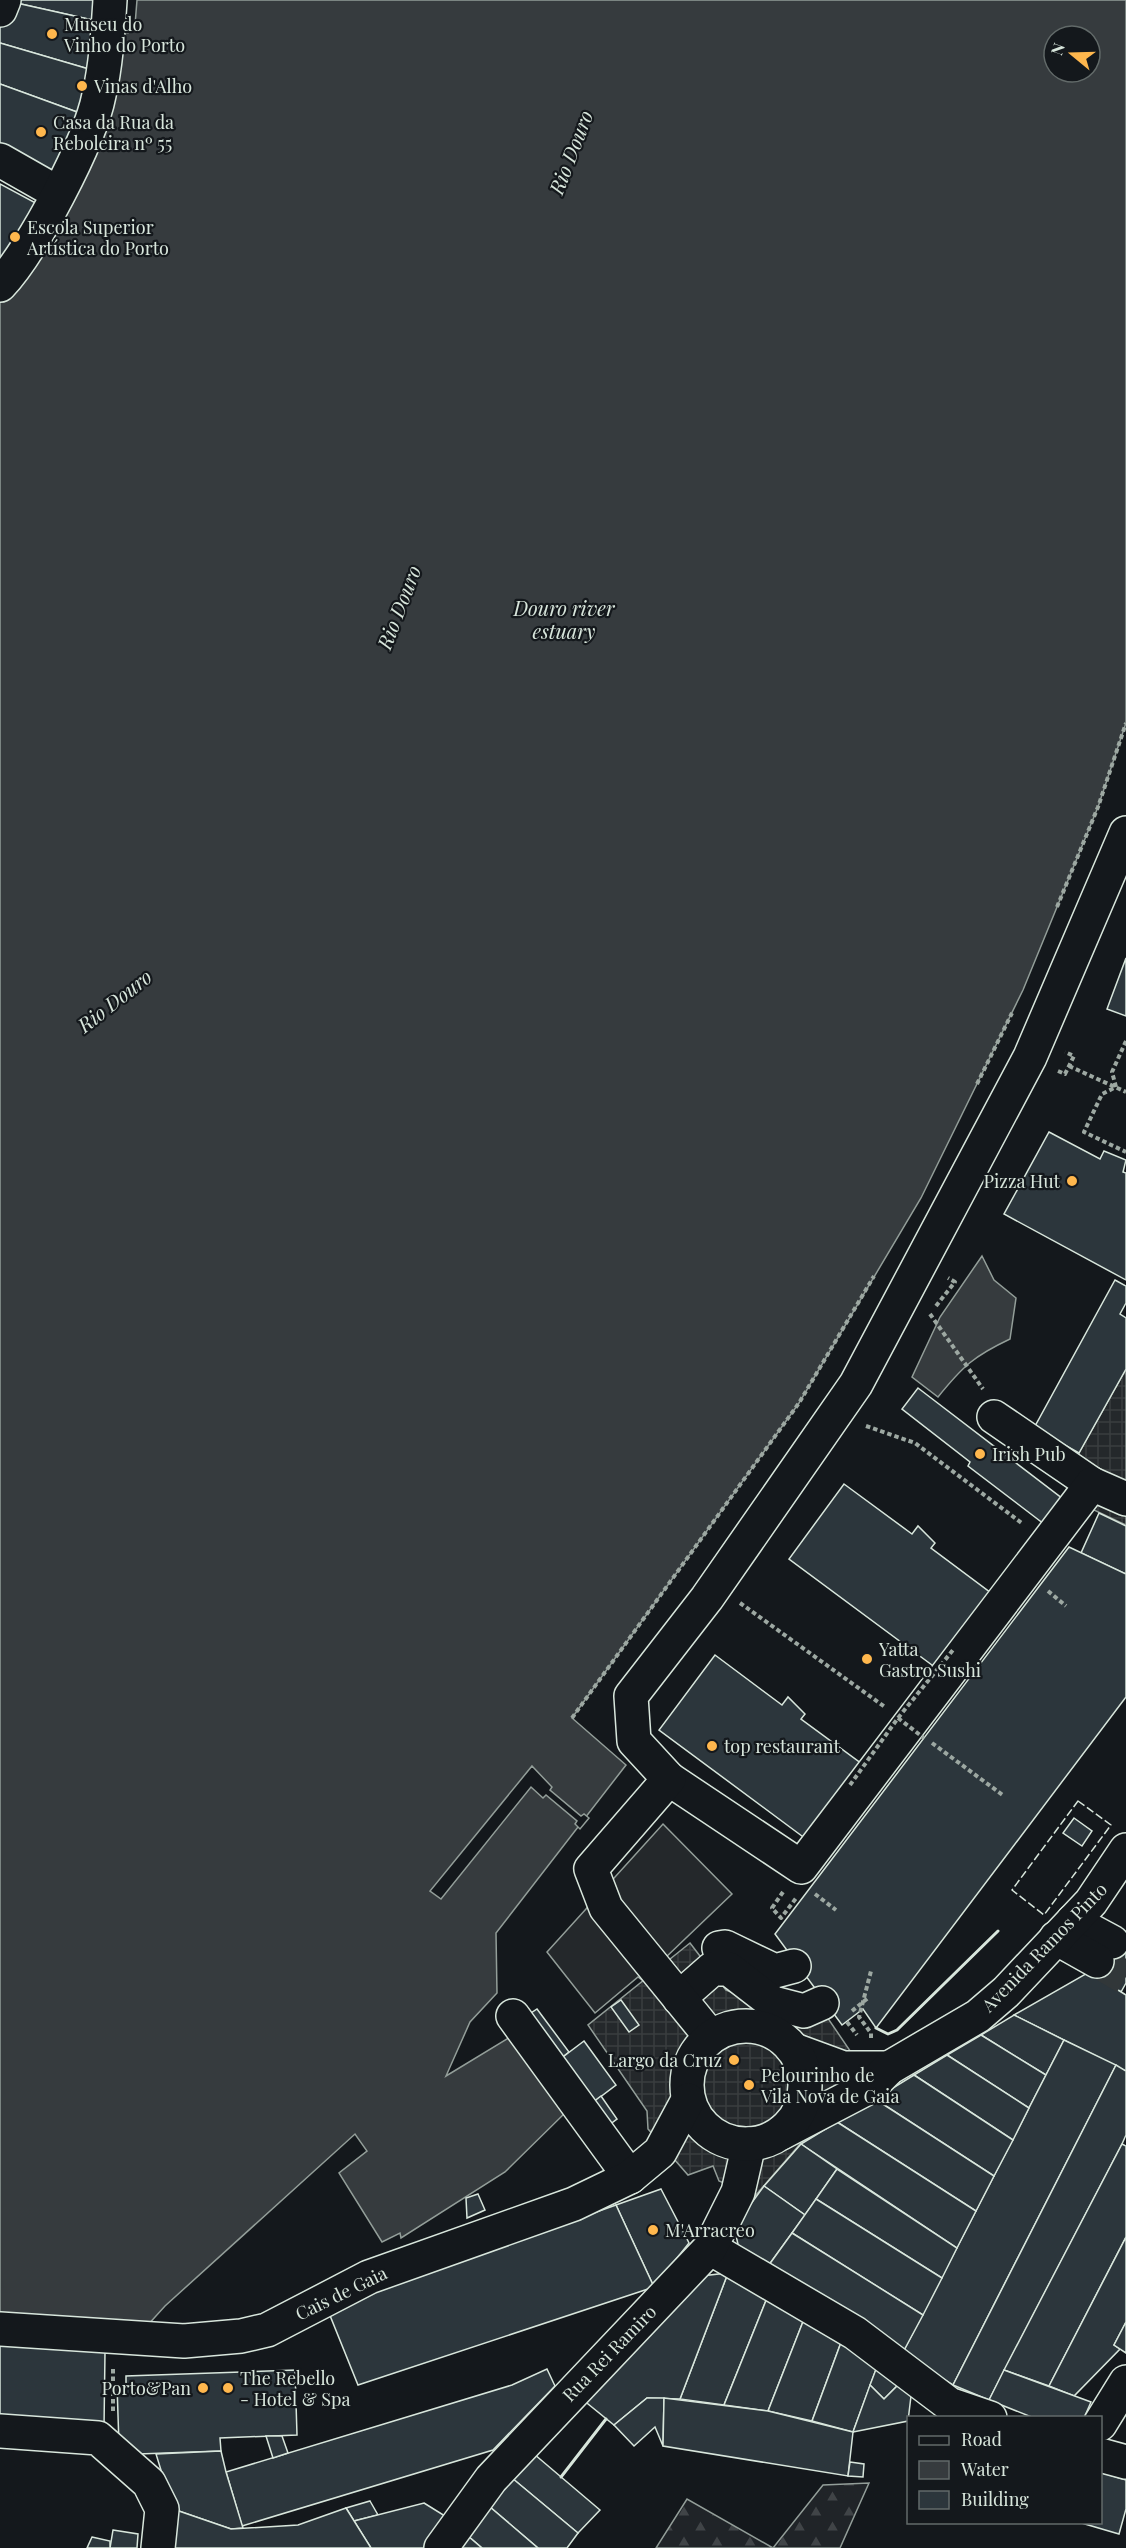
<svg xmlns="http://www.w3.org/2000/svg" width="1126" height="2548" font-family="'Playfair Display',serif">
	<style>
		.forest { fill: url(#forest-firs); stroke: #939e99; stroke-width: 1.5 }
		.parking { fill: #24282b; stroke: #939e99; stroke-width: 1.5 }
		.plaza { fill: url(#plaza-grid); stroke: #939e99; stroke-width: 1.5 }
		.water { fill: #363b3e; stroke: #939e99; stroke-width: 1.5; fill-rule: evenodd }
		.pier { fill: #14181c; stroke: #939e99; stroke-width: 1.5 }
		.building { fill: #2c363c; stroke: #d8e6dc; stroke-width: 1.5 }
		.lines { fill: none; stroke-linecap: round; stroke-linejoin: round }
		.minor-tunnel { stroke: #313739; stroke-width: 33; stroke-dasharray: 33 16; stroke-linecap: butt }
		.minor-casing { stroke: #d8e6dc; stroke-width: 36 }
		.major-casing { stroke: #d8e6dc; stroke-width: 36 }
		.path { stroke: #9da8a2; stroke-width: 4; stroke-dasharray: 4.5 3; stroke-linecap: butt }
		.minor { stroke: #14181c; stroke-width: 33 }
		.major { stroke: #14181c; stroke-width: 33 }
		.path-bridge { stroke: #9da8a2; stroke-width: 4; stroke-dasharray: 4.5 3; stroke-linecap: butt }
		.fence { stroke: #d8e6dc; stroke-width: 1.5; stroke-dasharray: 8 3; stroke-linecap: butt }
		.wall { stroke: #d8e6dc; stroke-width: 3 }
		.poi-dot { fill: #ffb74d; stroke: #14181c; stroke-width: 2 }
		.labels { text-anchor: middle; dominant-baseline: central; stroke-width: 4.5; stroke-linejoin: round; paint-order: stroke }
		.poi-label { font-size: 18px; fill: #d8e6dc; stroke: #14181c; text-anchor: start }
		.street-label { font-size: 18px; fill: #d8e6dc; stroke: #14181c }
		.water-label { font-size: 20px; font-style: italic; fill: #d8e6dc; stroke: #14181c }
	</style>
	<defs>
		<pattern id="forest-firs" width="22" height="20" patternUnits="userSpaceOnUse" patternTransform="scale(1.5)"><rect width="22" height="20" fill="#202428"/><path d="M5 1l3.5 6h-7zM16 11l3.5 6h-7z" fill="#404447"/></pattern>
		<pattern id="plaza-grid" width="8" height="8" patternUnits="userSpaceOnUse" patternTransform="scale(1.5)"><rect width="8" height="8" fill="#24282b"/><path d="M0 4h8M4 0v8" fill="none" stroke="#393d3f"/></pattern>
	</defs>
	<rect width="100%" height="100%" fill="#14181c"/>
	<!-- forest -->
	<path class="forest" d="M869,2483L840,2548H656L687,2499L773,2548L823,2485Z"/>
	<!-- parking -->
	<path class="parking" d="M663,1824L732,1894L642,1980L638,1977L595,2013L547,1952Z"/>
	<!-- plaza -->
	<g class="plaza">
		<path d="M1126,1369V1525L1077,1502L1063,1499L1079,1453Z"/>
		<path d="M690,1943L726,1990L797,2016L823,2011L880,2095L800,2144L755,2196L719,2181L713,2166L688,2175L648,2129L647,2111L588,2025Z"/>
	</g>
	<!-- water -->
	<g class="water">
		<path d="M137,0H1126V723L1098,807L1023,990L921,1198L799,1403L572,1718L626,1765L496,1933L497,1993L470,2022L446,2076L515,2034L565,2113L505,2172L401,2238L400,2233L382,2242L339,2173L367,2151L355,2134L165,2306L146,2327L0,2320V293L117,32L128,33L129,25H135ZM1054,36H1090V72H1054Z"/>
		<path d="M982,1256L994,1280L1016,1298L1010,1339C974,1356 963,1366 938,1397L912,1377L940,1317Z"/>
	</g>
	<!-- pier -->
	<path class="pier" d="M532,1766L552,1787L550,1790L581,1816L584,1814L589,1818L580,1829L575,1824L577,1821L546,1795L543,1798L531,1787L441,1899L430,1891Z"/>
	<!-- building -->
	<g class="building">
		<path d="M12,0H100L106,23L12,2Z"/>
		<path d="M12,2L106,23L99,72L0,43V24Z"/>
		<path d="M0,43L99,72L88,116L0,84Z"/>
		<path d="M0,84L88,116L60,179L0,148Z"/>
		<path d="M0,184L45,208L0,281Z"/>
		<path d="M1126,958V1016L1107,1009Z"/>
		<path d="M1049,1132L1100,1159L1104,1151L1126,1160L1123,1172L1126,1173V1280L1004,1214Z"/>
		<path d="M1115,1280L1126,1286V1303L1120,1314L1126,1318V1369L1079,1453L1034,1428Z"/>
		<path d="M918,1388L1063,1499L1044,1524L968,1466L970,1462L902,1409Z"/>
		<path d="M844,1484L912,1534L918,1526L935,1543L931,1548L991,1593L936,1668L789,1559Z"/>
		<path d="M1099,1513L1126,1526V1574L1081,1553Z"/>
		<path d="M1069,1547L1126,1574V1697L876,2028L863,2009L842,2025L775,1934Z"/>
		<path d="M715,1655L782,1705L788,1697L805,1714L801,1719L862,1764L806,1839L659,1730Z"/>
		<path d="M1074,1818L1092,1831L1082,1846L1063,1833Z"/>
		<path d="M1126,1936V1983L1121,1992L1089,1972Z"/>
		<path d="M1089,1972L1126,1995V2071L1014,2015Z"/>
		<path d="M621,2000L639,2025L629,2032L611,2007Z"/>
		<path d="M537,2009L569,2052L560,2059L528,2015Z"/>
		<path d="M1014,2015L1064,2040L1046,2075L981,2035Z"/>
		<path d="M981,2035L1046,2075L1029,2108L947,2055Z"/>
		<path d="M1064,2040L1116,2065L953,2385L902,2354Z"/>
		<path d="M584,2041L616,2085L587,2107L555,2063Z"/>
		<path d="M947,2055L1029,2108L1013,2140L914,2075Z"/>
		<path d="M1116,2065L1126,2071V2135L1122,2144L989,2400L953,2385Z"/>
		<path d="M914,2075L1013,2140L994,2176L875,2099Z"/>
		<path d="M601,2096L617,2119L609,2125L592,2103Z"/>
		<path d="M875,2099L994,2176L976,2211L837,2122Z"/>
		<path d="M837,2122L976,2211L957,2248L801,2144Z"/>
		<path d="M801,2144L837,2169L805,2215L764,2186Z"/>
		<path d="M1122,2144L1126,2146V2237L1049,2386L1004,2370Z"/>
		<path d="M837,2169L957,2248L942,2278L816,2199Z"/>
		<path d="M764,2186L805,2215L766,2269L740,2253L734,2227Z"/>
		<path d="M661,2189L689,2243L654,2287L616,2205Z"/>
		<path d="M478,2194L485,2210L467,2218L466,2198Z"/>
		<path d="M816,2199L942,2278L923,2315L792,2233Z"/>
		<path d="M616,2205L654,2287L358,2385L329,2313L377,2290Z"/>
		<path d="M792,2233L923,2315L902,2354L766,2269Z"/>
		<path d="M1126,2237V2322L1114,2345L1120,2349L1074,2396L1049,2386Z"/>
		<path d="M728,2273L769,2293L724,2405L680,2399Z"/>
		<path d="M728,2273L680,2399L647,2398L614,2425L577,2395L701,2276Z"/>
		<path d="M769,2293L806,2314L768,2411L724,2405Z"/>
		<path d="M806,2314L843,2337L812,2421L768,2411Z"/>
		<path d="M1126,2322V2353L1114,2345Z"/>
		<path d="M843,2337L878,2364L853,2432L812,2421Z"/>
		<path d="M0,2342L105,2352L104,2428L0,2421Z"/>
		<path d="M878,2364L899,2384L884,2399L870,2385Z"/>
		<path d="M547,2369L555,2386L493,2450L242,2526L226,2472L512,2385Z"/>
		<path d="M295,2370L297,2435L220,2438L221,2451L138,2454L119,2445L117,2385H126V2376Z"/>
		<path d="M1004,2370L1091,2402L1084,2418H1034L989,2400Z"/>
		<path d="M899,2384L911,2396L908,2421L853,2432L870,2385L884,2399Z"/>
		<path d="M647,2398H664L663,2446L655,2427L634,2446L614,2425Z"/>
		<path d="M664,2398L768,2411L853,2432L848,2476L663,2446Z"/>
		<path d="M266,2436H282L288,2453L273,2458Z"/>
		<path d="M221,2451L226,2472L243,2528L231,2529L173,2509L156,2454Z"/>
		<path d="M534,2454L600,2510L578,2533L512,2478Z"/>
		<path d="M850,2462L864,2464L863,2477L848,2476Z"/>
		<path d="M1100,2472L1126,2480V2509L1119,2534L1078,2522H1100Z"/>
		<path d="M512,2478L578,2533L567,2548H538L490,2507Z"/>
		<path d="M370,2501L378,2515L354,2521L346,2508Z"/>
		<path d="M424,2503L445,2516L424,2548H371L354,2521Z"/>
		<path d="M490,2507L538,2548H482L468,2536Z"/>
		<path d="M346,2508L371,2548H168L173,2509L231,2529L298,2525Z"/>
		<path d="M113,2530L138,2534L137,2548H110Z"/>
		<path d="M468,2536L482,2548H459Z"/>
		<path d="M92,2537L110,2541V2548H87Z"/>
	</g>
	<g class="lines">
		<!-- minor-tunnel -->
		<path class="minor-tunnel" d="M1097,1961L1126,1978"/>
		<!-- minor casing -->
		<g class="minor-casing">
			<g id="minor">
				<path d="M0,10L4,0"/>
				<path d="M0,160L58,193"/>
				<path d="M0,285C32,251 90,142 99,95C106,65 108,31 110,0"/>
				<path d="M994,1417L1092,1484"/>
				<path d="M669,1779L801,1867L1092,1484L1126,1499"/>
				<path d="M1073,1921L1112,1942"/>
				<path d="M1056,1938L1097,1961"/>
				<path d="M719,1948L725,1947L775,1971L794,1966"/>
				<path d="M679,1998L712,1969H729L773,2003L804,2011L822,2003"/>
				<path d="M513,2016L630,2177"/>
				<path d="M711,2037L606,1908L591,1869L669,1779L634,1741L631,1696L707,1598L856,1384L1030,1057L1126,833"/>
				<path d="M794,2050L843,2068H889"/>
				<path d="M781,2133L871,2086L889,2068L978,2016L1006,1992L1091,1902L1126,1850"/>
				<path d="M710,2248L855,2333L949,2404L990,2418"/>
				<path d="M1100,2424L1126,2382"/>
				<path d="M0,2431L98,2438L149,2483L162,2509L158,2548"/>
				<path d="M1100,2455L1126,2462"/>
				<path d="M441,2548L491,2479L710,2248L738,2192L749,2144"/>
			</g>
		</g>
		<!-- major casing -->
		<g class="major-casing">
			<g id="major">
				<circle cx="746" cy="2085" r="59"/>
				<path d="M0,2329L184,2341L241,2336L267,2330L369,2277L574,2204L630,2177L660,2152L688,2100"/>
			</g>
		</g>
		<!-- path -->
		<g class="path">
			<path d="M1057,907L1098,807L1126,723"/>
			<path d="M1126,1041L1112,1072L1116,1087L1102,1094L1084,1132L1126,1152"/>
			<path d="M1069,1066L1126,1092"/>
			<path d="M1058,1071L1065,1074L1074,1056L1065,1052"/>
			<path d="M977,1084L1012,1013"/>
			<path d="M936,1306L955,1282L948,1278"/>
			<path d="M930,1314L983,1389"/>
			<path d="M866,1426L915,1443L1023,1524"/>
			<path d="M1048,1591L1066,1606"/>
			<path d="M740,1603L885,1707"/>
			<path d="M572,1718L799,1403L874,1276"/>
			<path d="M932,1743L1004,1796"/>
			<path d="M783,1892L772,1908L781,1918L797,1897"/>
			<path d="M815,1894L836,1910"/>
			<path d="M852,2011L868,1998"/>
			<path d="M847,2022L857,2035"/>
			<path d="M871,2038V2033L859,2017L871,1971"/>
			<path d="M113,2411V2367"/>
		</g>
		<!-- minor -->
		<use href="#minor" class="minor"/>
		<!-- major -->
		<use href="#major" class="major"/>
		<!-- path-bridge -->
		<g class="path-bridge">
			<path d="M898,1718L924,1738"/>
			<path d="M850,1785L898,1718L953,1650"/>
		</g>
		<!-- fence -->
		<path class="fence" d="M1078,1801L1111,1825L1044,1915L1012,1890Z"/>
		<!-- wall -->
		<g class="wall">
			<path d="M876,2028L888,2034L897,2030L998,1931"/>
			<path d="M561,2477L606,2419"/>
		</g>
	</g>
	<!-- markers -->
	<g class="poi-dot">
		<circle cx="52" cy="34" r="6"/>
		<circle cx="82" cy="86" r="6"/>
		<circle cx="41" cy="132" r="6"/>
		<circle cx="15" cy="237" r="6"/>
		<circle cx="1072" cy="1181" r="6"/>
		<circle cx="980" cy="1454" r="6"/>
		<circle cx="867" cy="1659" r="6"/>
		<circle cx="712" cy="1746" r="6"/>
		<circle cx="734" cy="2060" r="6"/>
		<circle cx="749" cy="2085" r="6"/>
		<circle cx="653" cy="2230" r="6"/>
		<circle cx="203" cy="2388" r="6"/>
		<circle cx="228" cy="2388" r="6"/>
	</g>
	<g class="labels">
		<!-- poi labels -->
		<g class="poi-label">
			<text x="64" y="24">Museu do<tspan x="64" dy="21">Vinho do Porto</tspan></text>
			<text x="94" y="86">Vinas d'Alho</text>
			<text x="53" y="122">Casa da Rua da<tspan x="53" dy="21">Reboleira nº 55</tspan></text>
			<text x="27" y="227">Escola Superior<tspan x="27" dy="21">Artística do Porto</tspan></text>
			<text x="1060" y="1181" text-anchor="end">Pizza Hut</text>
			<text x="992" y="1454">Irish Pub</text>
			<text x="879" y="1649">Yatta<tspan x="879" dy="21">Gastro Sushi</tspan></text>
			<text x="724" y="1746">top restaurant</text>
			<text x="722" y="2060" text-anchor="end">Largo da Cruz</text>
			<text x="761" y="2075">Pelourinho de<tspan x="761" dy="21">Vila Nova de Gaia</tspan></text>
			<text x="665" y="2230">M'Arracreo</text>
			<text x="240" y="2378">The Rebello<tspan x="240" dy="21">- Hotel &amp; Spa</tspan></text>
			<text x="191" y="2388" text-anchor="end">Porto&amp;Pan</text>
		</g>
		<!-- street labels -->
		<g class="street-label">
			<text transform="translate(1044 1947) rotate(-46)">Avenida Ramos Pinto</text>
			<text transform="translate(341 2293) rotate(-26)">Cais de Gaia</text>
			<text transform="translate(609 2353) rotate(-46)">Rua Rei Ramiro</text>
		</g>
		<!-- water labels -->
		<g class="water-label">
			<text transform="translate(570 152) rotate(-69)">Rio Douro</text>
			<text transform="translate(398 607) rotate(-69)">Rio Douro</text>
			<text x="564" y="607">Douro river<tspan x="564" dy="23">estuary</tspan></text>
			<text transform="translate(114 1000) rotate(-38)">Rio Douro</text>
		</g>
	</g>
	<!-- legend -->
	<rect x="907" y="2416" width="195" height="108" fill="#14181c" stroke="#626a69" stroke-width="1.5"/>
	<rect x="919" y="2436" width="30" height="9" fill="#14181c" stroke="#626a69" stroke-width="1.5"/>
	<text x="961" y="2446" font-size="18" fill="#d8e6dc">Road</text>
	<rect x="919" y="2461" width="30" height="18" fill="#363b3e" stroke="#626a69" stroke-width="1.5"/>
	<text x="961" y="2476" font-size="18" fill="#d8e6dc">Water</text>
	<rect x="919" y="2491" width="30" height="18" fill="#2c363c" stroke="#626a69" stroke-width="1.5"/>
	<text x="961" y="2506" font-size="18" fill="#d8e6dc">Building</text>
	<!-- north arrow -->
	<g transform="translate(1072 54) rotate(289)"><circle r="28" fill="#14181c" stroke="#626a69" stroke-width="1.5"/>
	<path d="M0-4.5L10 22L0 15L-10 22Z" fill="#ffb74d"/>
	<text y="-9" font-size="16" font-weight="bold" text-anchor="middle" fill="#d8e6dc">N</text>
	</g>
</svg>
